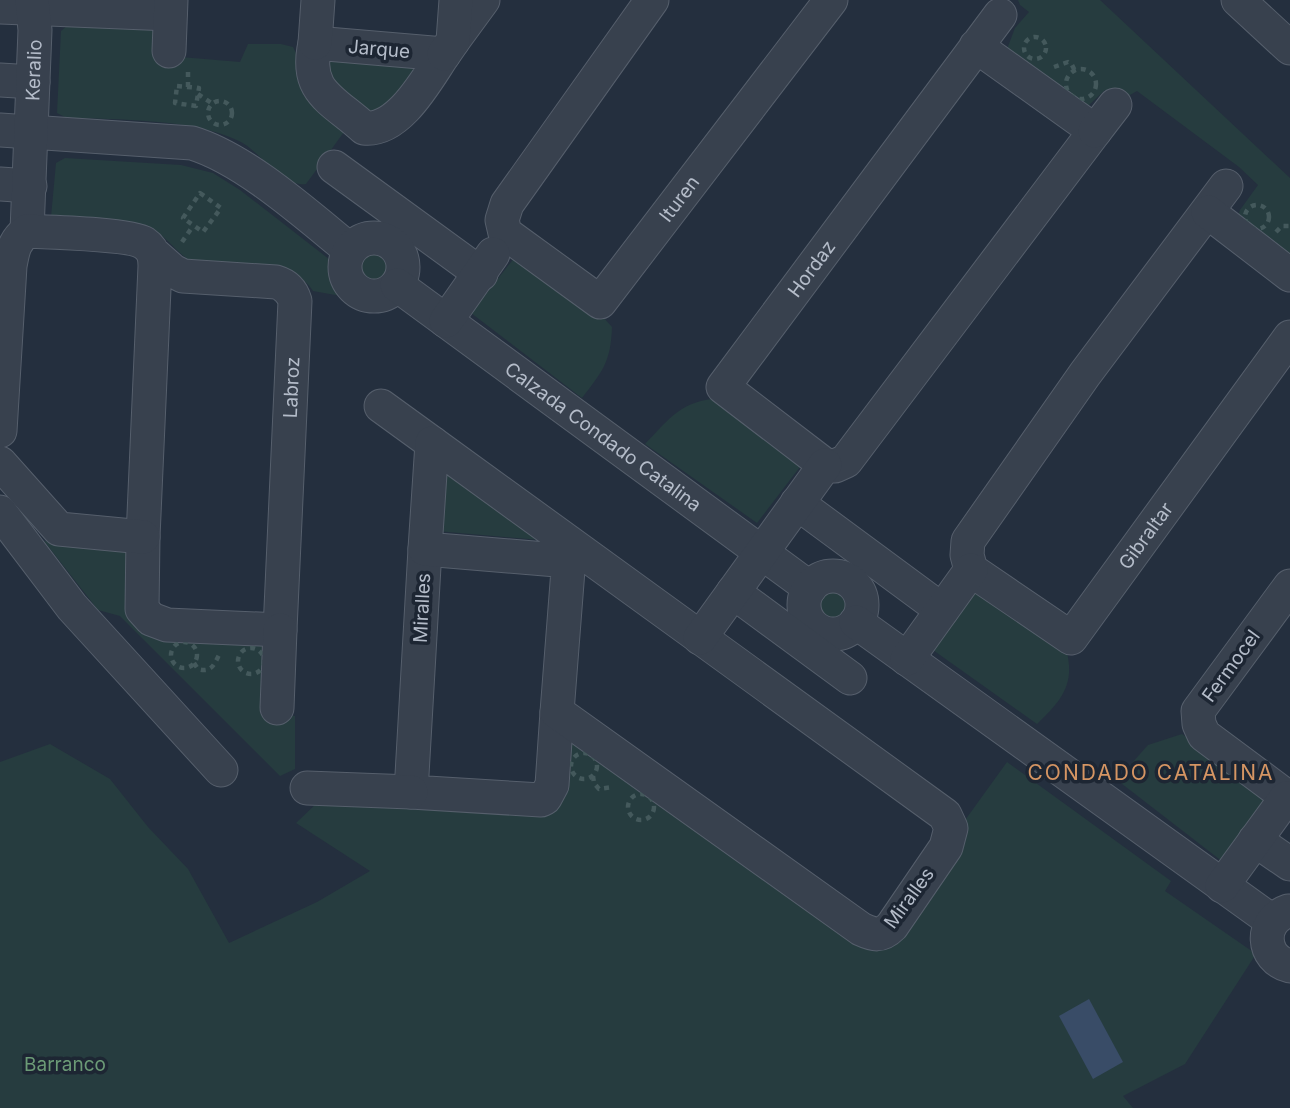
<svg xmlns="http://www.w3.org/2000/svg" width="1290" height="1108" font-family="Inter,sans-serif">
	<style>
		.green { fill: #263c3f }
		.water { fill: #394c67 }
		.lines { fill: none; stroke-linecap: round; stroke-linejoin: round }
		.minor-casing { stroke: #565f6c; stroke-width: 35 }
		.path { stroke: #44595c; stroke-width: 4.5; stroke-dasharray: 5 5; stroke-linecap: butt }
		.minor { stroke: #38414e; stroke-width: 33 }
		.labels { text-anchor: middle; dominant-baseline: central; stroke-width: 7; stroke-linejoin: round; paint-order: stroke }
		.street-label { font-size: 19px; fill: #b4bcc9; stroke: #1d2633 }
		.park-label { font-size: 19px; fill: #6b9a76; stroke: #1d2633 }
		.neighbourhood-label { font-size: 21px; letter-spacing: 2px; fill: #d59563; stroke: #1d2633 }
	</style>
	<rect width="100%" height="100%" fill="#242f3e"/>
	<!-- green -->
	<g class="green">
		<path d="M1018,0H1100L1290,178V262L1238,216L1240,210L1258,185L1239,167L1137,91L1121,100L1105,90L1088,106L1007,49L1015,28L1029,12L1020,5Z"/>
		<path d="M68,25L148,29L159,34L157,55L240,62L248,44H281L293,47L299,59L300,84L304,96L335,118L344,132L306,184C282,188 259,150 239,141C195,119 115,119 67,118L57,113L61,31Z"/>
		<path d="M325,60L411,65L413,69L411,79L376,116L326,82Z"/>
		<path d="M65,158L181,165L213,173L240,190L334,263L344,289L352,298L313,291C293,258 230,265 195,263C177,255 169,238 151,228L51,217L56,163Z"/>
		<circle cx="373" cy="267" r="22"/>
		<path d="M515,257L602,316L612,327C611,362 602,372 582,398L471,313Z"/>
		<path d="M720,398L803,463L757,523L645,444C671,417 681,401 720,398Z"/>
		<path d="M440,470L540,540L437,531Z"/>
		<path d="M44,541L129,549L130,603L265,644L260,714L295,716V769L280,776L120,616L98,610Z"/>
		<circle cx="833" cy="605" r="21"/>
		<path d="M973,588L1066,649C1076,684 1061,701 1037,724L933,650Z"/>
		<path d="M1182,734L1262,791L1264,801L1223,862L1117,780L1148,745Z"/>
		<path d="M574,743L857,941L963,823L1007,762L1171,881L1165,891L1256,954L1185,1064L1123,1096L1133,1108H0V762L50,744L110,779L148,827L188,869L229,943L317,902L370,871L296,823L319,801L544,812L568,747Z"/>
	</g>
	<!-- water -->
	<path class="water" d="M1089,999L1123,1062L1093,1079L1059,1016Z"/>
	<g class="lines">
		<!-- minor casing -->
		<g class="minor-casing">
			<g id="minor">
				<path id="s1" d="M652,0L507,204L502,220L505,233L600,302L831,0"/>
				<path d="M1238,0L1290,48"/>
				<path d="M0,7L170,14"/>
				<path d="M453,41L483,0"/>
				<path d="M315,43L444,54C427,79 399,132 364,128C332,99 304,92 315,43Z"/>
				<path d="M315,43L318,0"/>
				<path id="s2" d="M976,46L1095,131L846,461L835,466L825,465L723,387L1000,15"/>
				<path d="M169,51L171,0"/>
				<path d="M444,54L453,41L456,0"/>
				<path d="M0,80L33,82"/>
				<path d="M0,130L192,143C245,159 307,215 350,250"/>
				<path d="M1095,131L1115,105"/>
				<path d="M334,167L481,274"/>
				<path d="M0,184L30,186"/>
				<path id="s3" d="M1226,186L1085,374L968,541L967,555L971,570L1071,638L1290,337"/>
				<path d="M1208,212L1290,275"/>
				<path id="s4" d="M27,231L35,30L32,0"/>
				<circle cx="374" cy="267" r="29"/>
				<path id="s5" d="M397,285L810,588"/>
				<path d="M446,321L493,254"/>
				<path d="M381,406L432,443"/>
				<path id="s6" d="M0,431L10,266C13,250 14,241 27,231C49,232 130,234 144,243C153,249 155,256 155,266L143,537L142,609L151,619L167,625L280,630L295,301C292,291 286,285 276,282L183,276L173,271L155,255"/>
				<path d="M0,463L59,529L143,537"/>
				<path d="M797,503L942,610"/>
				<path d="M0,512L72,607L221,770"/>
				<path d="M425,549L411,792L541,800L545,798L552,785L557,712"/>
				<path d="M569,561L425,549L432,443L945,815L951,828L946,847L892,926C881,937 874,935 861,929L557,712L570,544"/>
				<circle cx="833" cy="605" r="29"/>
				<path d="M1290,586L1198,711L1199,724L1204,735L1290,799"/>
				<path d="M733,592L850,678"/>
				<path d="M856,622L1272,921"/>
				<path d="M700,638L825,465"/>
				<path d="M907,659L971,570"/>
				<path d="M277,708L280,630"/>
				<path d="M307,788L411,792"/>
				<path d="M1255,840L1290,864"/>
				<path d="M1222,886L1286,798"/>
				<path d="M1288,911C1259,921 1261,959 1290,966"/>
			</g>
		</g>
		<!-- path -->
		<g class="path">
			<circle cx="1035" cy="48" r="11"/>
			<path d="M1054,67L1068,62L1072,65L1075,71"/>
			<circle cx="1081" cy="84" r="15"/>
			<path d="M177,86L199,88L196,106L175,103Z"/>
			<path d="M188,87V70"/>
			<path d="M198,94L213,104"/>
			<circle cx="220" cy="113" r="12"/>
			<path d="M200,193L221,208L203,232L183,218Z"/>
			<circle cx="1257" cy="217" r="12"/>
			<path d="M1276,232L1282,226H1290"/>
			<path d="M182,242L193,226"/>
			<circle cx="184" cy="655" r="13"/>
			<circle cx="251" cy="661" r="13"/>
			<path d="M194,663L198,669C211,673 214,665 219,655"/>
			<circle cx="584" cy="766" r="13"/>
			<path d="M593,776L594,783L599,789L613,787"/>
			<circle cx="641" cy="807" r="13"/>
		</g>
		<!-- minor -->
		<use href="#minor" class="minor"/>
	</g>
	<g class="labels">
		<!-- street labels -->
		<g class="street-label">
			<text transform="translate(379 49) rotate(5)">Jarque</text>
			<text stroke="none"><textPath href="#s4" startOffset="161">Keralio</textPath></text>
			<text stroke="none"><textPath href="#s1" startOffset="528">Ituren</textPath></text>
			<text stroke="none"><textPath href="#s2" startOffset="858">Hordaz</textPath></text>
			<text stroke="none"><textPath href="#s6" startOffset="1080">Labroz</textPath></text>
			<text stroke="none"><textPath href="#s5" startOffset="256">Calzada Condado Catalina</textPath></text>
			<text stroke="none"><textPath href="#s3" startOffset="716">Gibraltar</textPath></text>
			<text transform="translate(422 608) rotate(-87)">Miralles</text>
			<text transform="translate(1231 666) rotate(-54)">Fermocel</text>
			<text transform="translate(909 898) rotate(-54)">Miralles</text>
		</g>
		<!-- park labels -->
		<g class="park-label">
			<text x="65" y="1064">Barranco</text>
		</g>
		<!-- neighbourhood labels -->
		<g class="neighbourhood-label">
			<text x="1151" y="772">CONDADO CATALINA</text>
		</g>
	</g>
</svg>
